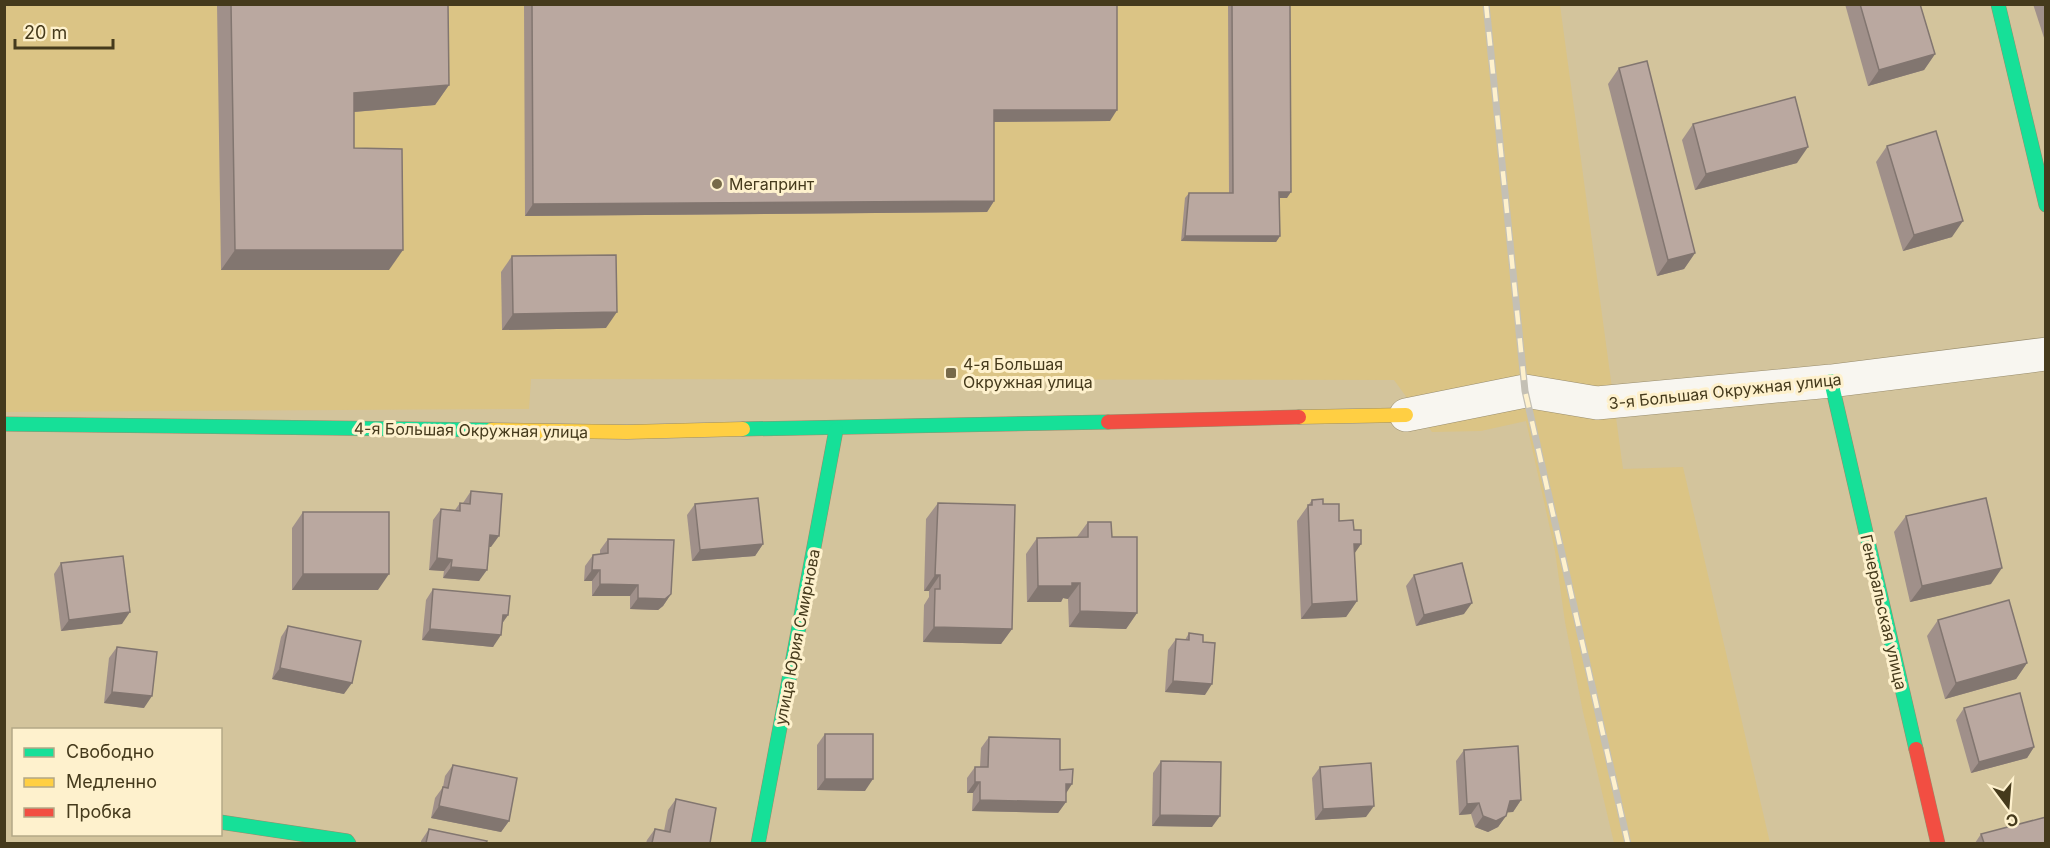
<svg xmlns="http://www.w3.org/2000/svg" width="2050" height="848" font-family="Inter,sans-serif">
	<style>
		.built { fill: #dbc485 }
		.lines { fill: none; stroke-linecap: round; stroke-linejoin: round }
		.street-casing { stroke: #988c6c; stroke-width: 34 }
		.fast-casing { stroke: #988c6c; stroke-width: 15 }
		.slow-casing { stroke: #988c6c; stroke-width: 15 }
		.jam-casing { stroke: #988c6c; stroke-width: 15 }
		.street { stroke: #f8f6f0; stroke-width: 33 }
		.fast { stroke: #16e098; stroke-width: 14 }
		.slow { stroke: #ffcf43; stroke-width: 14 }
		.jam { stroke: #f24e42; stroke-width: 14 }
		.rail-casing { stroke: #c4c0b5; stroke-width: 7 }
		.rail { stroke: #fef1cd; stroke-width: 4.5; stroke-dasharray: 14; stroke-linecap: butt }
		.wall { fill: #a0908a }
		.shaded-wall { fill: #827670 }
		.building { fill: #baa8a0; stroke: #827670; stroke-width: 1.5 }
		.poi-dot { fill: #776a49; stroke: #fef1cd; stroke-width: 2 }
		.labels { text-anchor: middle; dominant-baseline: central; stroke-width: 6; stroke-linejoin: round; paint-order: stroke }
		.poi-label { font-size: 16px; fill: #453a1c; stroke: #fef1cd; text-anchor: start }
		.street-label { font-size: 16px; fill: #453a1c; stroke: #fef1cd }
	</style>
	<rect width="100%" height="100%" fill="#d3c49c"/>
	<!-- built -->
	<path class="built" d="M5,5H1560L1623,469L1683,467L1770,843H1614L1583,712L1565,622L1555,551L1526,421L1481,431L1432,432L1394,380L531,379L529,409L5,412Z"/>
	<g class="lines">
		<!-- street casing -->
		<g class="street-casing">
			<path id="street" d="M1406,415L1525,391L1597,403L1831,381L2046,354"/>
		</g>
		<!-- fast casing -->
		<g class="fast-casing">
			<g id="fast">
				<path d="M1998,4L2046,205"/>
				<path d="M1831,381L1916,749"/>
				<path d="M4,424L491,430"/>
				<path d="M743,429L1108,422"/>
				<path d="M220,822L347,841L349,844"/>
				<path d="M758,844L836,430"/>
			</g>
		</g>
		<!-- slow casing -->
		<g class="slow-casing">
			<g id="slow">
				<path d="M1299,417L1406,415"/>
				<path d="M491,430L627,432L743,429"/>
			</g>
		</g>
		<!-- jam casing -->
		<g class="jam-casing">
			<g id="jam">
				<path d="M1108,422L1299,417"/>
				<path d="M1916,749L1938,844"/>
			</g>
		</g>
		<!-- street -->
		<use href="#street" class="street"/>
		<!-- fast -->
		<use href="#fast" class="fast"/>
		<!-- slow -->
		<use href="#slow" class="slow"/>
		<!-- jam -->
		<use href="#jam" class="jam"/>
		<!-- rail casing -->
		<g class="rail-casing">
			<path id="rail" d="M1486,4L1525,391L1628,844"/>
		</g>
		<!-- rail -->
		<use href="#rail" class="rail"/>
	</g>
	<!-- wall -->
	<g class="wall">
		<path d="M217,4H448L449,85L435,105L354,112V148L389,270H221Z"/>
		<path d="M524,4H1117L1110,121L994,122V201L987,212L525,216Z"/>
		<path d="M1228,4H1290L1287,198H1280V236L1276,242L1181,241L1185,198L1189,193H1229Z"/>
		<path d="M1845,4H1920L1935,54L1924,70L1868,86Z"/>
		<path d="M2033,4H2046V44Z"/>
		<path d="M1619,68L1695,253L1684,269L1657,276L1608,84Z"/>
		<path d="M1693,124L1797,163L1695,190L1682,140Z"/>
		<path d="M1887,146L1952,237L1903,251L1876,162Z"/>
		<path d="M512,256L606,328L502,330L501,272Z"/>
		<path d="M471,491L491,547H489L479,581L443,578L444,571L429,570L433,520L441,509L455,510L460,503H463Z"/>
		<path d="M1312,500L1323,504L1339,521L1354,530L1361,544L1354,553L1357,601L1346,617L1301,619L1297,521Z"/>
		<path d="M938,503L1012,629L1001,644L923,642L924,605L929,597V591H924L926,519Z"/>
		<path d="M695,504L763,544L755,556L692,561L687,515Z"/>
		<path d="M303,512L378,590H292V528Z"/>
		<path d="M1906,516L1991,584L1910,602L1894,532Z"/>
		<path d="M1088,522L1112,537L1137,613L1126,629L1069,627L1068,599L1063,598L1061,602H1027L1026,554L1037,538L1077,537Z"/>
		<path d="M608,539L671,594L663,606L658,610L630,609V596H592V581H584L585,566L593,555L600,554V550Z"/>
		<path d="M61,563L122,624L61,631L54,574Z"/>
		<path d="M1414,575L1464,614L1416,626L1406,586Z"/>
		<path d="M433,589L508,615L502,624L493,647L422,640L426,600Z"/>
		<path d="M1938,620L2027,663L2016,679L1945,699L1927,636Z"/>
		<path d="M288,626L344,694L272,679L281,637Z"/>
		<path d="M1189,633L1203,642L1205,695L1165,692L1168,650L1176,639L1185,640Z"/>
		<path d="M117,647L144,708L104,703L109,658Z"/>
		<path d="M1964,708L2034,747L2027,758L1971,773L1956,720Z"/>
		<path d="M825,734L865,791L817,790V745Z"/>
		<path d="M989,737L1060,770L1066,793V802L1058,813L972,811L973,793H967V778L975,767H980L981,748Z"/>
		<path d="M1464,750L1521,800L1513,812H1507L1506,816L1498,827L1488,832L1475,827L1471,814L1459,815L1456,761Z"/>
		<path d="M1161,761L1212,827L1152,826L1153,773Z"/>
		<path d="M453,765L509,821L501,832L431,818L435,798L443,787L445,776Z"/>
		<path d="M1320,767L1366,817L1315,820L1312,778Z"/>
		<path d="M676,799L710,843H646L647,840L655,829L664,831L668,810Z"/>
		<path d="M429,829L486,843H421V841Z"/>
		<path d="M1981,834L2046,843H1975Z"/>
	</g>
	<!-- shaded-wall -->
	<g class="shaded-wall">
		<path d="M1935,54L1924,70L1868,86L1879,70Z"/>
		<path d="M449,85L435,105L341,113L354,93Z"/>
		<path d="M994,110H1117L1110,121L986,122Z"/>
		<path d="M1808,147L1797,163L1695,190L1706,174Z"/>
		<path d="M1279,192H1291L1287,198H1275Z"/>
		<path d="M994,201L987,212L525,216L533,204Z"/>
		<path d="M1963,221L1952,237L1903,251L1914,235Z"/>
		<path d="M1185,236H1280L1276,242L1181,241Z"/>
		<path d="M235,250H403L389,270H221Z"/>
		<path d="M1695,253L1684,269L1657,276L1668,260Z"/>
		<path d="M617,312L606,328L502,330L513,314Z"/>
		<path d="M490,535L499,536L491,547L482,546Z"/>
		<path d="M763,544L755,556L692,561L700,550Z"/>
		<path d="M1354,544H1361L1350,560Z"/>
		<path d="M437,558L452,560L444,571L429,570Z"/>
		<path d="M451,567L487,570L479,581L443,578Z"/>
		<path d="M2002,568L1991,584L1910,602L1922,586Z"/>
		<path d="M592,570H600L592,581H584Z"/>
		<path d="M303,574H389L378,590H292Z"/>
		<path d="M935,575H940L929,591H924Z"/>
		<path d="M1072,583H1080L1068,599L1063,598L1061,602H1027L1038,586Z"/>
		<path d="M600,584L638,585L630,596H592Z"/>
		<path d="M671,594L663,606L658,610L630,609L638,598Z"/>
		<path d="M1357,601L1346,617L1301,619L1312,604Z"/>
		<path d="M1472,603L1464,614L1416,626L1424,615Z"/>
		<path d="M1080,611L1137,613L1126,629L1069,627Z"/>
		<path d="M130,612L122,624L61,631L69,620Z"/>
		<path d="M503,615H508L500,626Z"/>
		<path d="M934,627L1012,629L1001,644L923,642Z"/>
		<path d="M430,629L501,635L493,647L422,640Z"/>
		<path d="M2027,663L2016,679L1945,699L1956,683Z"/>
		<path d="M280,668L352,683L344,694L272,679Z"/>
		<path d="M1173,681L1212,684L1205,695L1165,692Z"/>
		<path d="M112,692L152,696L144,708L104,703Z"/>
		<path d="M2034,747L2027,758L1971,773L1979,762Z"/>
		<path d="M825,779H873L865,791L817,790Z"/>
		<path d="M975,782H980L973,793H967Z"/>
		<path d="M1066,784H1072L1065,795Z"/>
		<path d="M980,800L1066,802L1058,813L972,811Z"/>
		<path d="M1521,800L1513,812L1502,813L1510,801Z"/>
		<path d="M1479,803L1471,814L1459,815L1467,804Z"/>
		<path d="M439,806L509,821L501,832L431,818Z"/>
		<path d="M1374,806L1366,817L1315,820L1323,809Z"/>
		<path d="M1160,815L1220,816L1212,827L1152,826Z"/>
		<path d="M1483,816H1506L1498,827L1488,832L1475,827Z"/>
	</g>
	<!-- building -->
	<g class="building">
		<path d="M231,4H448L449,85L354,93V148L402,149L403,250H235Z"/>
		<path d="M532,4H1117V110H994V201L533,204Z"/>
		<path d="M1232,4H1290L1291,192H1279L1280,236H1185L1189,193H1233Z"/>
		<path d="M1860,4H1920L1935,54L1879,70Z"/>
		<path d="M1647,61L1695,253L1668,260L1619,68Z"/>
		<path d="M1795,97L1808,147L1706,174L1693,124Z"/>
		<path d="M1936,131L1963,221L1914,235L1887,146Z"/>
		<path d="M616,255L617,312L513,314L512,256Z"/>
		<path d="M471,491L502,494L499,536L490,535L487,570L451,567L452,560L437,558L441,509L460,511V503L470,504Z"/>
		<path d="M758,498L763,544L700,550L695,504Z"/>
		<path d="M1986,498L2002,568L1922,586L1906,516Z"/>
		<path d="M1323,499V504H1339V521L1353,520L1354,530H1361V544H1354L1357,601L1312,604L1308,505H1312V500Z"/>
		<path d="M938,503L1015,505L1012,629L934,627L935,589H940V575H935Z"/>
		<rect x="303" y="512" width="86" height="62"/>
		<path d="M1088,522H1111L1112,537H1137V613L1080,611V583H1072V586H1038L1037,538L1088,537Z"/>
		<path d="M608,539L674,540L671,594L665,599L638,598V585L600,584V570H592L593,555L608,553Z"/>
		<path d="M123,556L130,612L69,620L61,563Z"/>
		<path d="M1462,563L1472,603L1424,615L1414,575Z"/>
		<path d="M433,589L510,596L508,615H503L501,635L430,629Z"/>
		<path d="M2009,600L2027,663L1956,683L1938,620Z"/>
		<path d="M288,626L361,641L352,683L280,668Z"/>
		<path d="M1189,633L1203,635V642L1215,643L1212,684L1173,681L1176,639L1189,640Z"/>
		<path d="M117,647L157,652L152,696L112,692Z"/>
		<path d="M2020,693L2034,747L1979,762L1964,708Z"/>
		<rect x="825" y="734" width="48" height="45"/>
		<path d="M989,737L1060,739V770L1073,769L1072,784H1066V802L980,800V782H975V767H988Z"/>
		<path d="M1518,746L1521,800L1510,801L1506,816L1496,821L1483,816L1479,803L1467,804L1464,750Z"/>
		<path d="M1161,761L1221,762L1220,816L1160,815Z"/>
		<path d="M1371,763L1374,806L1323,809L1320,767Z"/>
		<path d="M453,765L517,778L509,821L439,806L443,787L448,788Z"/>
		<path d="M676,799L716,808L710,843H652L655,829L670,832Z"/>
		<path d="M2046,817V843H1984L1981,834Z"/>
		<path d="M429,829L487,841L486,843H426Z"/>
	</g>
	<!-- markers -->
	<g class="poi-dot">
		<circle cx="717" cy="184" r="6"/>
		<rect x="945" y="367" width="12" height="12" rx="3"/>
	</g>
	<g class="labels">
		<!-- poi labels -->
		<g class="poi-label">
			<text x="729" y="184">Мегапринт</text>
			<text x="963" y="364">4-я Большая<tspan x="963" dy="18">Окружная улица</tspan></text>
		</g>
		<!-- street labels -->
		<g class="street-label">
			<text transform="translate(1725 391) rotate(-6)">3-я Большая Окружная улица</text>
			<text transform="translate(471 430) rotate(1)">4-я Большая Окружная улица</text>
			<text transform="translate(1884 612) rotate(77)">Генеральская улица</text>
			<text transform="translate(797 637) rotate(-79)">улица Юрия Смирнова</text>
		</g>
	</g>
	<!-- border -->
	<rect width="2050" height="848" fill="none" stroke="#453a1c" stroke-width="12"/>
	<!-- legend -->
	<rect x="12" y="728" width="210" height="108" fill="#fef1cd" stroke="#b4a886" stroke-width="1.5"/>
	<rect x="24" y="748" width="30" height="9" fill="#16e098" stroke="#b4a886" stroke-width="1.5"/>
	<text x="66" y="758" font-size="18" fill="#453a1c">Свободно</text>
	<rect x="24" y="778" width="30" height="9" fill="#ffcf43" stroke="#b4a886" stroke-width="1.5"/>
	<text x="66" y="788" font-size="18" fill="#453a1c">Медленно</text>
	<rect x="24" y="808" width="30" height="9" fill="#f24e42" stroke="#b4a886" stroke-width="1.5"/>
	<text x="66" y="818" font-size="18" fill="#453a1c">Пробка</text>
	<!-- north arrow -->
	<g transform="translate(2008 806) rotate(164)" stroke="#fef1cd" stroke-width="4.5" paint-order="stroke">
	<path d="M0-4.5L10 22L0 15L-10 22Z" fill="#453a1c"/>
	<text y="-9" font-size="16" font-weight="bold" text-anchor="middle" fill="#453a1c">С</text>
	</g>
	<!-- scale -->
	<path d="M15 39v9h98v-9" fill="none" stroke="#453a1c" stroke-width="3"/>
	<text x="24" y="39" font-size="18" fill="#453a1c" stroke="#fef1cd" stroke-width="4.5" paint-order="stroke">20 m</text>
</svg>
